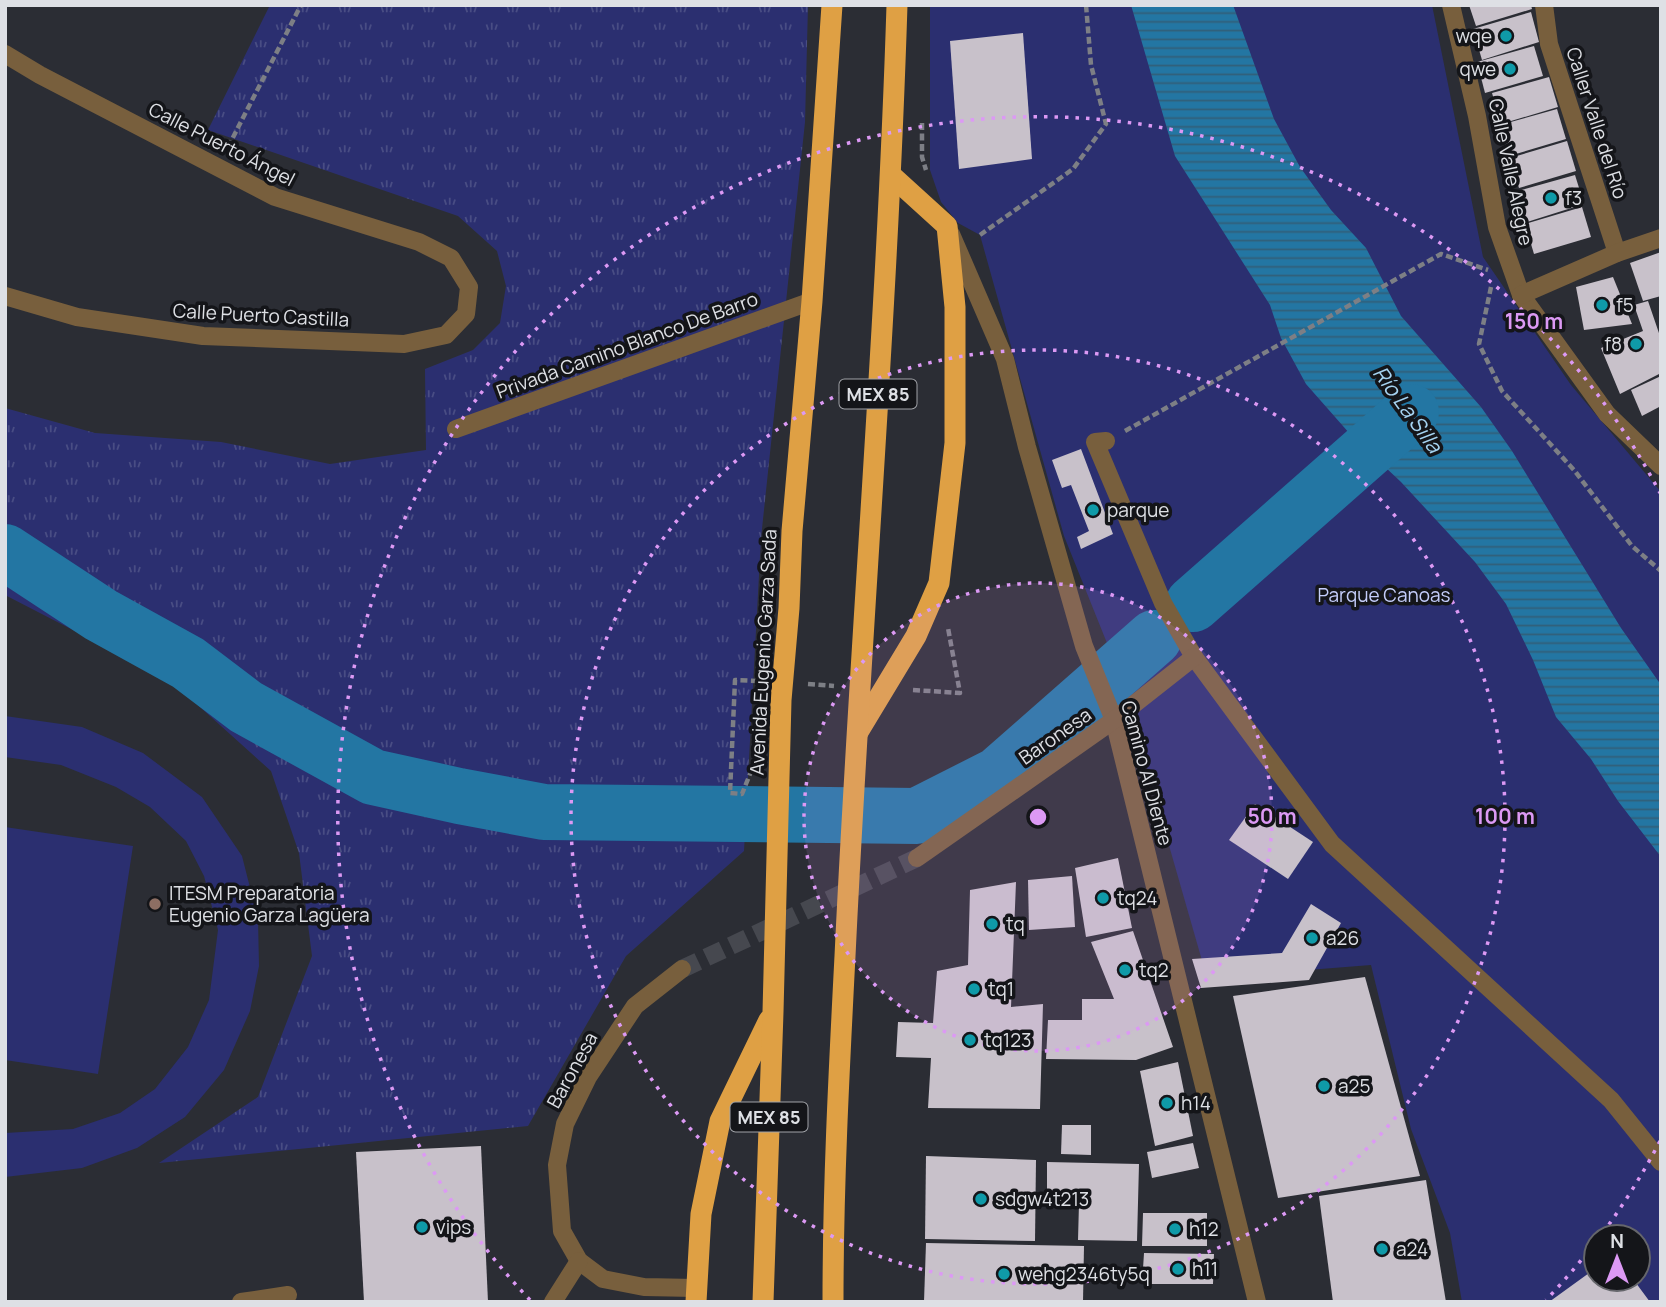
<svg xmlns="http://www.w3.org/2000/svg" width="1666" height="1307" font-family="Manrope,sans-serif">
	<style>
		.grass { fill: url(#grass-tufts) }
		.green { fill: #2b2f70; fill-rule: evenodd }
		.water { fill: url(#water-rules) }
		.lines { fill: none; stroke-linecap: round; stroke-linejoin: round }
		.river { stroke: #2376a3; stroke-width: 56 }
		.building { fill: #c8c1ca }
		.minor-tunnel { stroke: #46484f; stroke-width: 18; stroke-dasharray: 18 9; stroke-linecap: butt }
		.path { stroke: #7d7f85; stroke-width: 4.5; stroke-dasharray: 7 3.5; stroke-linecap: butt }
		.minor { stroke: #785f3d; stroke-width: 18 }
		.highway { stroke: #dfa044; stroke-width: 21 }
		.ring { fill: none; stroke: #dc99f4; stroke-width: 3.5; stroke-dasharray: 3.5 7 }
		.culture-dot { fill: #0f9aa8; stroke: #141519; stroke-width: 2.5 }
		.education-dot { fill: #8d6e63; stroke: #141519; stroke-width: 2.5 }
		.labels { text-anchor: middle; dominant-baseline: central; stroke-width: 7; stroke-linejoin: round; paint-order: stroke }
		.shield { fill: #141519; stroke: #a1a3a8; stroke-width: 2 }
		.shield-label { font-size: 18px; font-weight: bold; fill: #dee0e5 }
		.poi-label { font-size: 19px; fill: #dee0e5; stroke: #141519; text-anchor: start }
		.street-label { font-size: 19px; fill: #dee0e5; stroke: #141519 }
		.park-label { font-size: 19px; fill: #c4cdfa; stroke: #141519 }
		.water-label { font-size: 21px; font-style: italic; fill: #a5d3f1; stroke: #141519 }
		.centre { fill: #dc99f4; stroke: #141519; stroke-width: 3.5 }
		.ring-label { font-size: 21px; text-anchor: middle; font-weight: bold; fill: #dc99f4; stroke: #141519; stroke-width: 7; stroke-linejoin: round; paint-order: stroke }
	</style>
	<defs>
		<pattern id="grass-tufts" width="24" height="20" patternUnits="userSpaceOnUse" patternTransform="scale(1.75)"><rect width="24" height="20" fill="#2b2f70"/><path d="M3 7l-1-3M5 7V3M7 7l1-3M15 17l-1-3M17 17v-4M19 17l1-3" fill="none" stroke="#494d84"/></pattern>
		<pattern id="water-rules" width="6" height="5" patternUnits="userSpaceOnUse" patternTransform="scale(1.75)"><rect width="6" height="5" fill="#2376a3"/><path d="M0 2.5h6" fill="none" stroke="#315f79"/></pattern>
	</defs>
	<rect width="100%" height="100%" fill="#2b2d34"/>
	<!-- grass -->
	<path class="grass" d="M270,5H808L805,122L761,538L744,851L626,956L528,1126L159,1163L258,1097L312,956L299,853L271,771L170,680L5,595V408L95,433L221,442L330,464L426,450L425,369L473,350L500,323L506,286L497,251L458,216L208,130Z"/>
	<!-- green -->
	<g class="green">
		<path d="M930,5H1432L1483,257L1571,385L1661,492V1302H1462L1450,1233L1411,1129L1371,965L1207,978L1121,678L1064,536L980,235L958,223L941,202L930,170ZM1596,1237H1638V1279H1596Z"/>
		<path d="M5,716L82,727L143,753L202,797L242,856L258,919L259,966L250,1011L224,1070L185,1117L137,1148L82,1168L5,1177V1133L73,1129L120,1113L155,1089L188,1047L209,1000L218,930L204,876L186,841L150,807L116,787L61,765L5,757Z"/>
		<path d="M5,827L133,846L98,1074L5,1060Z"/>
	</g>
	<!-- water -->
	<path class="water" d="M1131,5H1233L1274,119L1300,167L1331,210L1366,248L1401,316L1481,407L1512,451L1621,628L1661,685V857L1618,801L1591,759L1556,717L1533,660L1506,604L1475,562L1401,482L1350,434L1306,384L1281,338L1270,305L1175,156Z"/>
	<g class="lines">
		<!-- river -->
		<g class="river">
			<path d="M5,552L101,615L188,663L246,707L373,777L459,796L544,812L917,816L998,775L1154,638"/>
			<path d="M1193,604L1411,412"/>
		</g>
	</g>
	<!-- building -->
	<g class="building">
		<path d="M1469,5H1531L1532,9L1476,26Z"/>
		<path d="M1531,12L1539,42L1482,60L1473,29Z"/>
		<path d="M1023,33L1032,159L959,169L950,41Z"/>
		<path d="M1534,46L1543,76L1485,93L1477,62Z"/>
		<path d="M1549,77L1558,107L1501,124L1492,93Z"/>
		<path d="M1557,109L1566,139L1509,156L1500,125Z"/>
		<path d="M1567,141L1576,171L1519,188L1510,158Z"/>
		<path d="M1575,175L1584,204L1527,222L1518,191Z"/>
		<path d="M1582,207L1591,237L1534,254L1525,224Z"/>
		<path d="M1661,252V296L1643,301L1630,263Z"/>
		<path d="M1613,277L1632,324L1584,330L1576,287Z"/>
		<path d="M1648,301L1661,339V373L1620,394L1601,348L1643,331L1634,305Z"/>
		<path d="M1661,376V406L1642,416L1631,390Z"/>
		<path d="M1081,449L1113,534L1081,549L1077,537L1089,531L1071,485L1062,488L1052,460Z"/>
		<path d="M1255,804L1313,842L1288,879L1229,840Z"/>
		<path d="M1118,858L1132,928L1086,937L1075,868Z"/>
		<path d="M1072,876L1075,927L1029,930L1028,880Z"/>
		<path d="M1016,882L1011,1007L1043,1004L1040,1109L928,1108L931,1058L896,1057L898,1022L933,1023L937,971L968,965L970,890Z"/>
		<path d="M1311,904L1341,923L1309,980L1201,988L1192,959L1282,953Z"/>
		<path d="M1133,931L1173,1047L1136,1060L1046,1059L1048,1020H1082V999H1114L1091,942Z"/>
		<path d="M1365,977L1420,1176L1278,1198L1233,996Z"/>
		<path d="M1178,1062L1193,1136L1155,1146L1140,1071Z"/>
		<path d="M1062,1125H1091V1155L1061,1154Z"/>
		<path d="M1193,1143L1199,1168L1152,1178L1147,1152Z"/>
		<path d="M481,1146L488,1302H364L356,1152Z"/>
		<path d="M926,1156L1036,1160L1035,1241L925,1239Z"/>
		<path d="M1047,1162L1139,1164L1137,1241L1078,1240L1079,1203H1047Z"/>
		<path d="M1426,1180L1446,1302H1333L1319,1196Z"/>
		<path d="M1143,1213H1207V1246H1142Z"/>
		<path d="M926,1243L1084,1246L1083,1302H924Z"/>
		<path d="M1144,1253L1214,1254L1213,1284H1142Z"/>
		<path d="M1596,1268V1279H1633L1650,1302H1549Z"/>
	</g>
	<g class="lines">
		<!-- minor-tunnel -->
		<path class="minor-tunnel" d="M682,969L917,858"/>
		<!-- path -->
		<g class="path">
			<path d="M922,123V157L926,170"/>
			<path d="M228,147L301,5"/>
			<path d="M980,235L1073,169L1106,124L1091,65L1086,5"/>
			<path d="M1491,287L1479,344L1502,391L1574,470L1632,546L1661,571"/>
			<path d="M1125,431L1441,254L1488,270"/>
			<path d="M808,684L834,686"/>
			<path d="M913,690L960,693L948,628"/>
			<path d="M752,769L742,794L730,793L735,680L757,681"/>
		</g>
		<!-- minor -->
		<g class="minor">
			<path d="M1451,5L1477,116L1497,227L1521,295L1607,414L1661,466"/>
			<path d="M1544,5L1549,44L1617,253"/>
			<path d="M5,54L40,75L275,197L419,242L451,258L469,287L466,314L446,335L404,344L203,336L77,317L5,296"/>
			<path d="M951,234L1005,359L1027,447L1084,646L1114,720L1257,1302"/>
			<path d="M1521,295L1617,253L1661,238"/>
			<path d="M456,429L812,301"/>
			<path d="M1106,441L1095,442L1163,603L1194,657L1332,844L1611,1100L1661,1162"/>
			<path d="M917,858L1114,720L1194,657"/>
			<path d="M682,969L635,1006L588,1077L565,1124L557,1165L562,1231L579,1261L603,1279L644,1287L695,1288"/>
			<path d="M241,1302L288,1295"/>
			<path d="M553,1302L579,1261"/>
		</g>
		<!-- highway -->
		<g class="highway">
			<path d="M858,732L916,636L939,583L955,443V307L947,226L892,176"/>
			<path d="M696,1302L701,1214L720,1121L769,1020"/>
			<path d="M763,1302L773,1012L781,700L789,608L792,531L812,301L832,5"/>
			<path d="M833,1302C833,1186 839,1072 845,956C860,639 887,323 897,5"/>
		</g>
	</g>
	<!-- distance rings -->
	<circle cx="1038" cy="817" r="234" fill="#dc99f4" fill-opacity=".12"/>
	<g class="ring">
		<circle cx="1038" cy="817" r="234"/>
		<circle cx="1038" cy="817" r="467"/>
		<path d="M1660 1141A701 701 0 0 1 1602 1234M1594 1244A701 701 0 0 1 1546 1300M530 1300A701 701 0 1 1 1660 493"/>
	</g>
	<!-- markers -->
	<g class="culture-dot">
		<circle cx="1506" cy="36" r="7"/>
		<circle cx="1510" cy="69" r="7"/>
		<circle cx="1551" cy="198" r="7"/>
		<circle cx="1602" cy="305" r="7"/>
		<circle cx="1636" cy="344" r="7"/>
		<circle cx="1093" cy="510" r="7"/>
		<circle cx="1103" cy="898" r="7"/>
		<circle cx="992" cy="924" r="7"/>
		<circle cx="1312" cy="938" r="7"/>
		<circle cx="1125" cy="970" r="7"/>
		<circle cx="974" cy="989" r="7"/>
		<circle cx="970" cy="1040" r="7"/>
		<circle cx="1324" cy="1086" r="7"/>
		<circle cx="1167" cy="1103" r="7"/>
		<circle cx="981" cy="1199" r="7"/>
		<circle cx="422" cy="1227" r="7"/>
		<circle cx="1175" cy="1229" r="7"/>
		<circle cx="1382" cy="1249" r="7"/>
		<circle cx="1178" cy="1269" r="7"/>
		<circle cx="1004" cy="1274" r="7"/>
	</g>
	<circle class="education-dot" cx="155" cy="904" r="7"/>
	<g class="labels">
		<!-- shield labels -->
		<g class="shield">
			<rect x="839.5" y="379.5" width="77" height="29" rx="5"/>
			<rect x="730.5" y="1102.5" width="77" height="29" rx="5"/>
		</g>
		<g class="shield-label">
			<text x="878" y="394">MEX 85</text>
			<text x="769" y="1117">MEX 85</text>
		</g>
		<!-- poi labels -->
		<g class="poi-label">
			<text x="1492" y="36" text-anchor="end">wqe</text>
			<text x="1496" y="69" text-anchor="end">qwe</text>
			<text x="1565" y="198">f3</text>
			<text x="1616" y="305">f5</text>
			<text x="1622" y="344" text-anchor="end">f8</text>
			<text x="1107" y="510">parque</text>
			<text x="169" y="893">ITESM Preparatoria<tspan x="169" dy="22">Eugenio Garza Lagüera</tspan></text>
			<text x="1117" y="898">tq24</text>
			<text x="1006" y="924">tq</text>
			<text x="1326" y="938">a26</text>
			<text x="1139" y="970">tq2</text>
			<text x="988" y="989">tq1</text>
			<text x="984" y="1040">tq123</text>
			<text x="1338" y="1086">a25</text>
			<text x="1181" y="1103">h14</text>
			<text x="995" y="1199">sdgw4t213</text>
			<text x="436" y="1227">vips</text>
			<text x="1189" y="1229">h12</text>
			<text x="1396" y="1249">a24</text>
			<text x="1192" y="1269">h11</text>
			<text x="1018" y="1274">wehg2346ty5q</text>
		</g>
		<!-- street labels -->
		<g class="street-label">
			<text transform="translate(1597 123) rotate(72)">Caller Valle del Río</text>
			<text transform="translate(222 144) rotate(27)">Calle Puerto Ángel</text>
			<text transform="translate(1511 172) rotate(78)">Calle Valle Alegre</text>
			<text transform="translate(261 315) rotate(3)">Calle Puerto Castilla</text>
			<text transform="translate(627 345) rotate(-20)">Privada Camino Blanco De Barro</text>
			<text transform="translate(763 652) rotate(-87)">Avenida Eugenio Garza Sada</text>
			<text transform="translate(1055 736) rotate(-35)">Baronesa</text>
			<text transform="translate(1147 773) rotate(75)">Camino Al Diente</text>
			<text transform="translate(572 1070) rotate(-61)">Baronesa</text>
		</g>
		<!-- park labels -->
		<g class="park-label">
			<text x="1384" y="595">Parque Canoas</text>
		</g>
		<!-- water labels -->
		<g class="water-label">
			<text transform="translate(1408 409) rotate(54)">Río La Silla</text>
		</g>
	</g>
	<circle cx="1038" cy="817" r="10" class="centre"/>
	<g class="ring-label">
		<text x="1534" y="329">150 m</text>
		<text x="1272" y="824">50 m</text>
		<text x="1505" y="824">100 m</text>
	</g>
	<!-- border -->
	<rect width="1666" height="1307" fill="none" stroke="#dee0e5" stroke-width="14"/>
	<!-- north arrow -->
	<g transform="translate(1617 1258)"><circle r="33" fill="#141519" stroke="#65666b" stroke-width="2"/>
	<path d="M0-5L12 26L0 18L-12 26Z" fill="#dc99f4"/>
	<text y="-10" font-size="19" font-weight="bold" text-anchor="middle" fill="#dee0e5">N</text>
	</g>
</svg>
